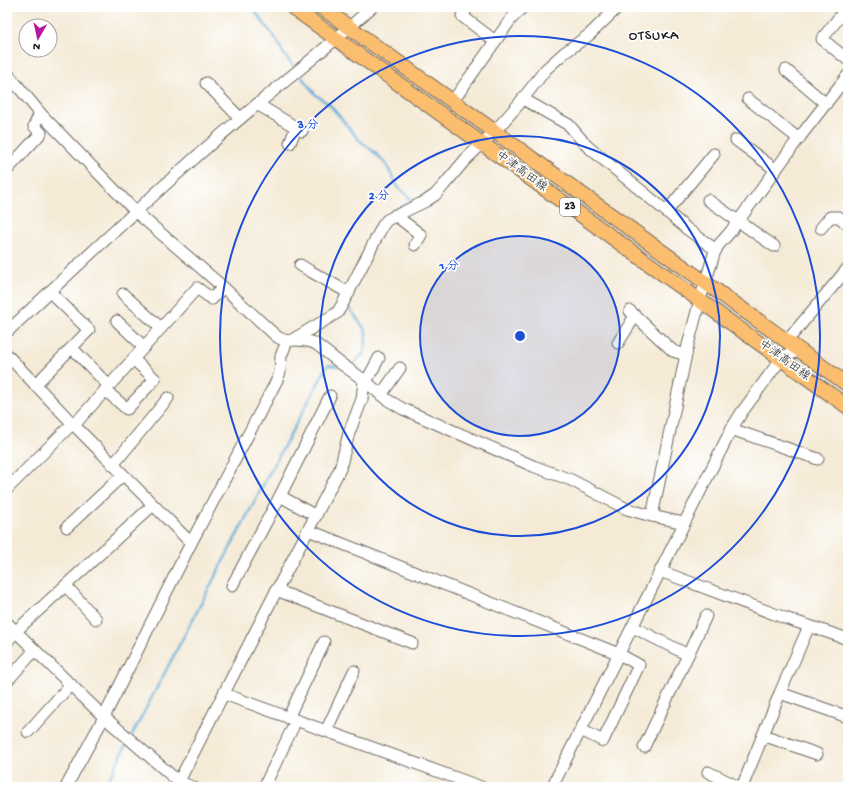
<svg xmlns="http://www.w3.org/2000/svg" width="855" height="794" font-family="'Gochi Hand','Klee One',sans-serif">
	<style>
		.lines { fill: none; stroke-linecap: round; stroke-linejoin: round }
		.stream { stroke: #5ba9d4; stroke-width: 2.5 }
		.minor-casing { stroke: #68645d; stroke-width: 13 }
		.major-casing { stroke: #68645d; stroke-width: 16 }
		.minor { stroke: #fff; stroke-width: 11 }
		.major { stroke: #fbbd6e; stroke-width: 14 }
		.ring { fill: none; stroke: #1d4ed8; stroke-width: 2 }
		.labels { text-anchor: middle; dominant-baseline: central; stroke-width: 3.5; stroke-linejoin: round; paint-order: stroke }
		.shield { fill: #fff; stroke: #606060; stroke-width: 1 }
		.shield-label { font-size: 11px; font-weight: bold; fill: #1c1c1c }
		.street-label { font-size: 12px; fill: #1c1c1c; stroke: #fff }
		.quarter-label { font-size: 14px; letter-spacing: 1px; fill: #1c1c1c; stroke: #fff }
		.centre { fill: #1d4ed8; stroke: #fff; stroke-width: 2 }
		.ring-label { font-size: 12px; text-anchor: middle; font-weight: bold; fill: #1d4ed8; stroke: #fff; stroke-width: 3.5; stroke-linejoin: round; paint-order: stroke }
	</style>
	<rect width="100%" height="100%" fill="#fff"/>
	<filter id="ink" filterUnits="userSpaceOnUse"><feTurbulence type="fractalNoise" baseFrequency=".025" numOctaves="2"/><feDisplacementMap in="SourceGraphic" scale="8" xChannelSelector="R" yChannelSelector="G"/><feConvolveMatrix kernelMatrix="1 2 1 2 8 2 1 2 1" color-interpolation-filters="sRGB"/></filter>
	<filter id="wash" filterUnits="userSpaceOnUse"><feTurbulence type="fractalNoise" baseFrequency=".012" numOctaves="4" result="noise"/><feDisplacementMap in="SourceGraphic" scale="16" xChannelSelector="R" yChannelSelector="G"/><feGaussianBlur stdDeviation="0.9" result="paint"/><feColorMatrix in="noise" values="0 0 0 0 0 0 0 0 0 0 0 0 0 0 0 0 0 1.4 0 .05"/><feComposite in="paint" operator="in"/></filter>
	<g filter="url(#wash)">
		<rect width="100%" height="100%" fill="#f4ead6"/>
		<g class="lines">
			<!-- stream -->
			<g class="stream">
				<path d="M253,7L260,18L278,42L283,53L295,68"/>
				<path d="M299,74L316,95L330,105L359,140L373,151L386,164L398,187L413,201"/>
				<path d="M397,209L407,204L414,201"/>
				<path d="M347,305L366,331V341L364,353L351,366"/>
				<path d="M131,737L270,472L328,365L337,366"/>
				<path d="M105,787L128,741"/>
			</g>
		</g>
	</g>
	<g filter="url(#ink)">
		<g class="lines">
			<!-- minor casing -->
			<g class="minor-casing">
				<g id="minor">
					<path d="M468,7L462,16L495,41"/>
					<path d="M845,10L822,39L848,60"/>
					<path d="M786,70L826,104"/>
					<path d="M7,73L40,113L136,212L223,287L275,335L279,338L287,341"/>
					<path d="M206,83L240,118"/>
					<path d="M523,99L569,125L587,146L667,212L687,229L716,250"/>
					<path d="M748,99L799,139"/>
					<path d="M453,101L511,19L523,7"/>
					<path d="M257,104L302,131"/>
					<path d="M736,140L776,170"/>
					<path d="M290,143L296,128"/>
					<path d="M7,170L41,133L34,126L40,113"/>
					<path d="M708,200L774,246"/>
					<path d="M667,211L714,154"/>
					<path d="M395,215L421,235L415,245"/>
					<path d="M821,228L830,217H839L848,225"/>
					<path d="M300,265L310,271L349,293"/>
					<path d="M123,294L161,328"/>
					<path d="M630,311L673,351L686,355"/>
					<path d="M117,321L144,347"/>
					<path d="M7,332C75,268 143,203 213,142C265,96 321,54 372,7"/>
					<path d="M292,340C301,340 309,340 316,344L340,363L364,380L386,399L403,409L533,466L571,480L627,509L652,516L684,523"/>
					<path d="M787,341L848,268"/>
					<path d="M618,343L635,316"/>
					<path d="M72,348L109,386"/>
					<path d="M7,355L74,425L191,543"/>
					<path d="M366,382L379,358"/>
					<path d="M35,385L89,330L50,292"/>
					<path d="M105,390L127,409L155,379L133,359"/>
					<path d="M381,395L400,368"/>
					<path d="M74,425L197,288L212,299L223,287"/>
					<path d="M731,429L818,459"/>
					<path d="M113,465L168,398"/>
					<path d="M7,489L72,424"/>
					<path d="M280,496L330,396"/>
					<path d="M652,516L688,345L700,300L714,254L717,247L731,231L796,142L848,75"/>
					<path d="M67,527L123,475"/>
					<path d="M308,530L619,654L639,665L603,741L581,730"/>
					<path d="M660,571L785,618L848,639"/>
					<path d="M66,586L96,619"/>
					<path d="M232,586L280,496L316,516"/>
					<path d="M276,590L412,643"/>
					<path d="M7,623L104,717L179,782L193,787"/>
					<path d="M633,627L688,655L644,747"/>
					<path d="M7,642L16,631L153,505"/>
					<path d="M688,655L706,616"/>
					<path d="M7,681L35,650"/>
					<path d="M780,693L848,717"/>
					<path d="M224,694L481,787"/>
					<path d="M288,718L324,642"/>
					<path d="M326,731L354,671"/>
					<path d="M28,732L71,684"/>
					<path d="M763,735L817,754"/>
					<path d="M708,772L739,787"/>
					<path d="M66,787L104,717L191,543L277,380L280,372L281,356L287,341L292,340L337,313L342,305L383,225L387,220L426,201L435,195L444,185L465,160L495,131L518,105L546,69L564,53L589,35L618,7"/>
					<path d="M176,787L270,603L340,469L349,433L362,399L364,380"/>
					<path d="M264,787L293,727"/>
					<path d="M552,787L732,428L742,412L781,359L783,356L800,351"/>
					<path d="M742,787L780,693L809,626"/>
				</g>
			</g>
			<!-- major casing -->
			<g class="major-casing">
				<g id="major">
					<path d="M292,7L848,407"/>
					<path d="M321,7L848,385"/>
				</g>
			</g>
			<!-- minor -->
			<use href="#minor" class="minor"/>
			<!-- major -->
			<use href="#major" class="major"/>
		</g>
	</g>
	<!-- distance rings -->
	<circle cx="520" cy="336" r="100" fill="#1d4ed8" fill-opacity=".12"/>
	<g class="ring">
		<circle cx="520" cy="336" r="100"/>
		<circle cx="520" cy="336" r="200"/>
		<circle cx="520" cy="336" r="300"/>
	</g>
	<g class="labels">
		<!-- shield labels -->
		<rect class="shield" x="560" y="198" width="20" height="18" rx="3"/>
		<g class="shield-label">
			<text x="570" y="207">23</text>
		</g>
		<!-- street labels -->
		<g class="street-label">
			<text transform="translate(521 172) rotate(36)">中津高田線</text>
			<text transform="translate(784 361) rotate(36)">中津高田線</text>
		</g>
		<!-- quarter labels -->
		<g class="quarter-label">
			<text x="654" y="36">OTSUKA</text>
		</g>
	</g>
	<circle cx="520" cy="336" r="6" class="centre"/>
	<g class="ring-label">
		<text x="308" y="128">3 分</text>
		<text x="379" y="199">2 分</text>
		<text x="449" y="269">1 分</text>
	</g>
	<!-- margin -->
	<rect width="855" height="794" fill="none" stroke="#fff" stroke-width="24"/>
	<!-- north arrow -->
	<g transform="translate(38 38) rotate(189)"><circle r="19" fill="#ffffff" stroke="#a4a4a4"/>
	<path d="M0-3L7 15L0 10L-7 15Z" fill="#b5179e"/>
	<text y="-6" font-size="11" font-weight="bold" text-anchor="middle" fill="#1c1c1c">N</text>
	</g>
</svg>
